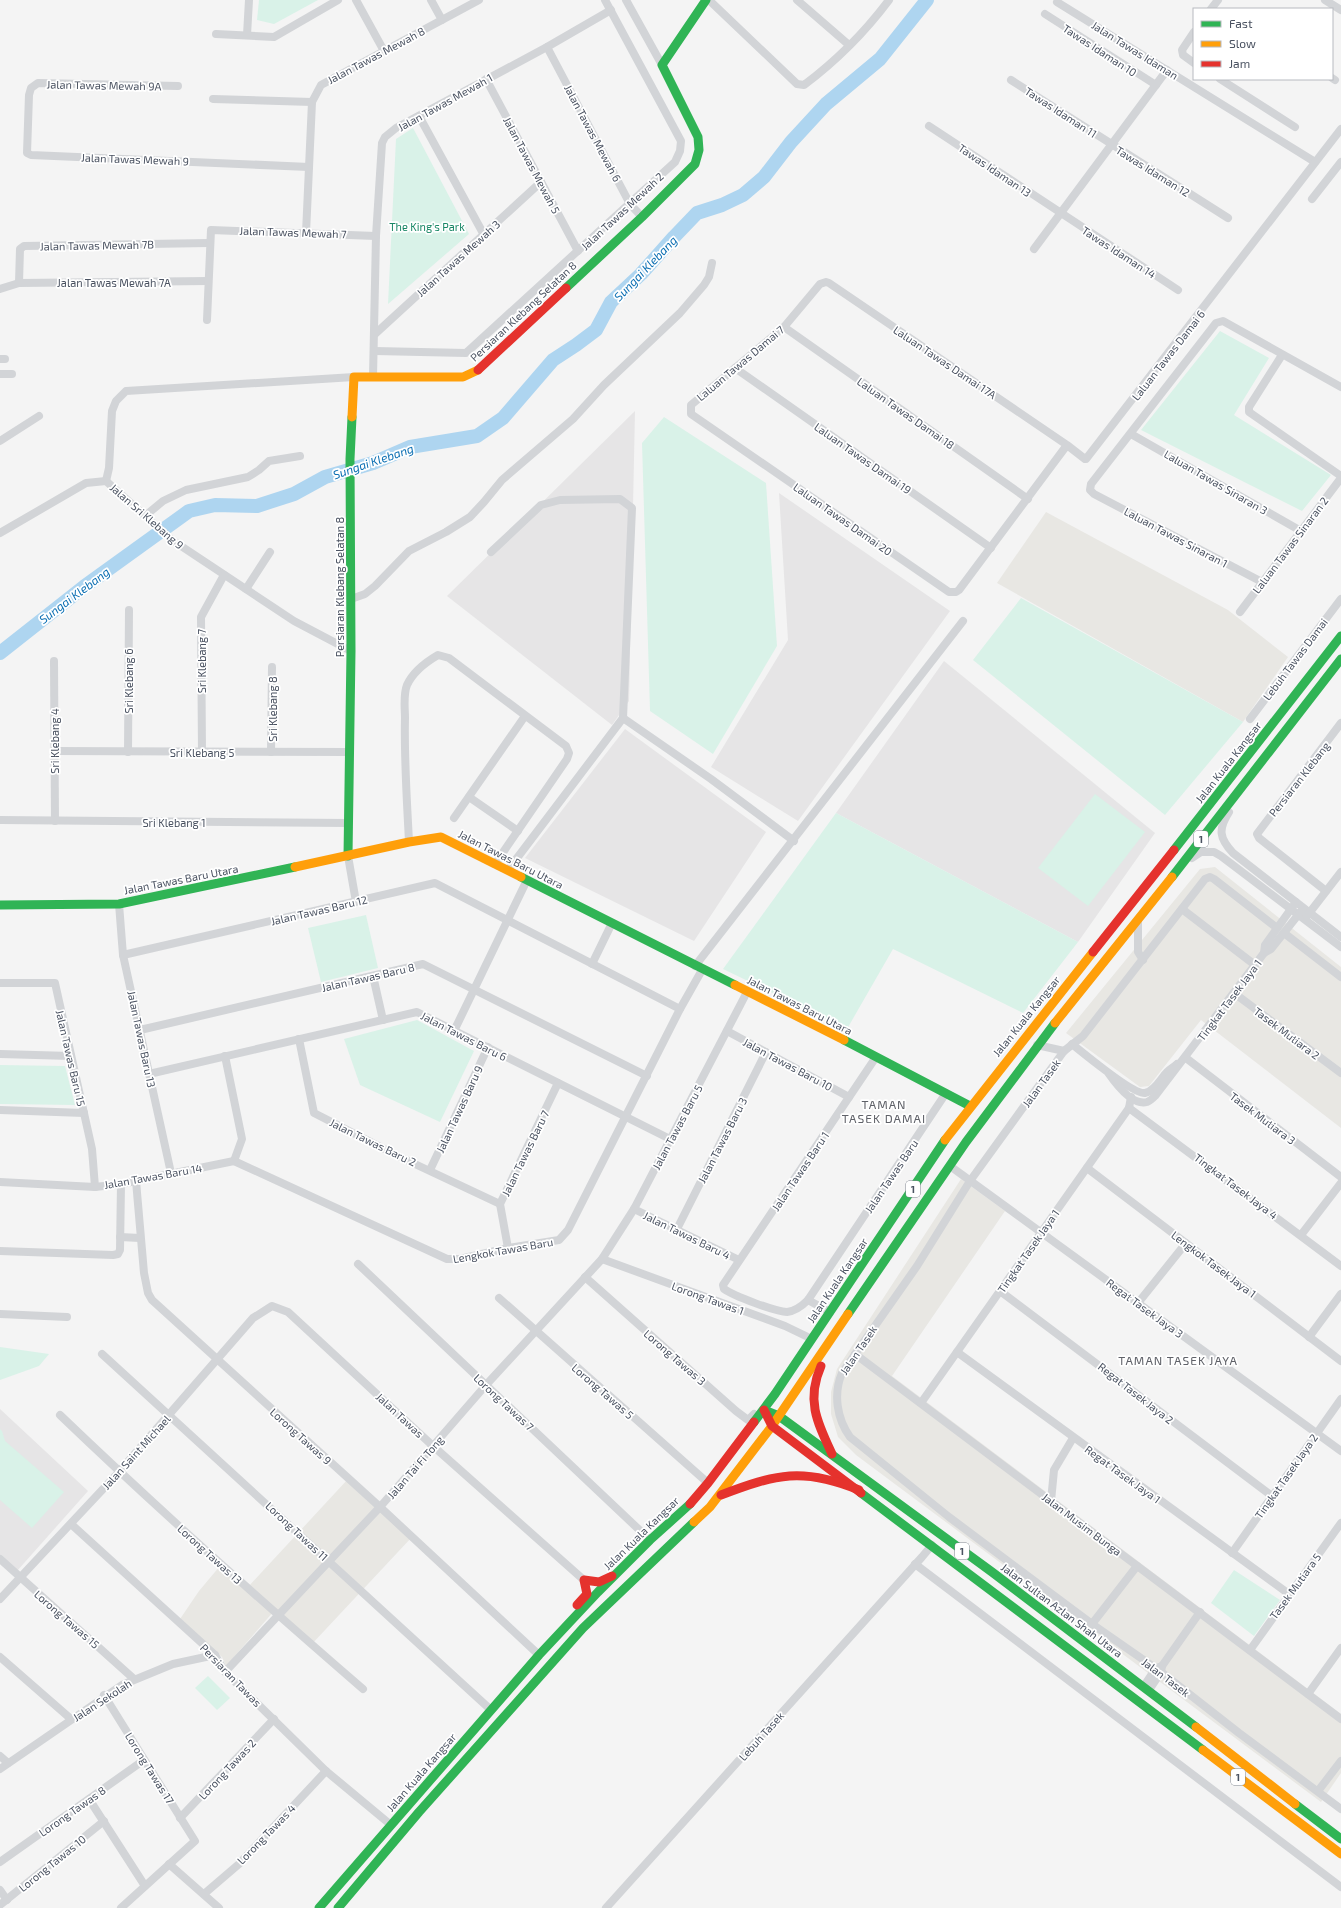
<svg xmlns="http://www.w3.org/2000/svg" width="1341" height="1908" font-family="'Exo 2',sans-serif">
	<style>
		.commercial { fill: #e8e7e3 }
		.education { fill: #e6e5e6 }
		.green { fill: #d9f2e8 }
		.lines { fill: none; stroke-linecap: round; stroke-linejoin: round }
		.river { stroke: #aed5f0; stroke-width: 14 }
		.street { stroke: #d2d4d7; stroke-width: 8 }
		.fast { stroke: #30b455; stroke-width: 9 }
		.slow { stroke: #ff9f0a; stroke-width: 9 }
		.jam { stroke: #e5322d; stroke-width: 9 }
		.labels { text-anchor: middle; dominant-baseline: central; stroke-width: 3.5; stroke-linejoin: round; paint-order: stroke }
		.shield { fill: #fff; stroke: #808690; stroke-width: 1 }
		.shield-label { font-size: 10px; font-weight: bold; fill: #4a5261 }
		.street-label { font-size: 11px; fill: #4a5261; stroke: #fff }
		.park-label { font-size: 11px; fill: #178664; stroke: #fff }
		.water-label { font-size: 12px; font-style: italic; fill: #0b6fb3; stroke: #fff }
		.neighbourhood-label { font-size: 12px; letter-spacing: 1px; fill: #5f6168; stroke: #fff }
	</style>
	<rect width="100%" height="100%" fill="#f4f4f4"/>
	<!-- commercial -->
	<g class="commercial">
		<path d="M1046,512L1228,610L1288,657L1243,722L997,583Z"/>
		<path d="M1215,867L1341,967V1128L1201,1020L1149,1086L1140,1087L1066,1033L1200,869Z"/>
		<path d="M961,1179L1005,1211L892,1376L1341,1714V1773L1321,1802L856,1455L838,1437L831,1414V1392L837,1369Z"/>
		<path d="M348,1479L412,1537L311,1645L274,1611L226,1666L222,1657L180,1619L199,1591L220,1566L248,1587Z"/>
	</g>
	<!-- education -->
	<g class="education">
		<path d="M635,411L629,701L612,725L447,596Z"/>
		<path d="M779,493L950,611L798,821L711,767L788,640Z"/>
		<path d="M944,661L1155,833L1078,942L836,813Z"/>
		<path d="M625,729L766,832L694,941L525,858Z"/>
		<path d="M0,1409L88,1491L17,1571L0,1555Z"/>
	</g>
	<!-- green -->
	<g class="green">
		<path d="M259,0H318L274,24L257,20Z"/>
		<path d="M413,128L469,234L388,304L396,139Z"/>
		<path d="M1220,331L1269,358L1234,415L1331,475L1302,511L1141,430Z"/>
		<path d="M664,417L766,483L777,646L713,754L650,711L642,443Z"/>
		<path d="M1021,598L1243,722L1165,815L973,660Z"/>
		<path d="M1095,794L1145,832L1088,906L1038,868Z"/>
		<path d="M836,813L1078,942L1023,1013L893,949L847,1029L723,969Z"/>
		<path d="M366,915L378,968L321,982L308,928Z"/>
		<path d="M417,1020L474,1051L440,1122L360,1085L344,1039Z"/>
		<path d="M0,1065L65,1066L75,1105L0,1104Z"/>
		<path d="M0,1347L49,1354L39,1366L0,1380Z"/>
		<path d="M0,1429L2,1431L5,1441L64,1492L32,1528L0,1500Z"/>
		<path d="M1234,1570L1280,1600L1254,1636L1211,1603Z"/>
		<path d="M208,1676L230,1698L217,1710L195,1688Z"/>
	</g>
	<g class="lines">
		<!-- river -->
		<path class="river" d="M0,653L85,586L189,511L215,505L257,506L294,494L325,477L373,463L410,447L477,436L503,418L553,360L576,345L596,330L611,302L641,274L674,237L697,213L722,205L743,195L764,177L791,142L826,104L880,59L927,0"/>
		<!-- street -->
		<g class="street">
			<path d="M356,0L384,51"/>
			<path d="M431,0L442,20"/>
			<path d="M626,0L662,65"/>
			<path d="M709,0L797,84L804,85C836,61 865,32 889,0"/>
			<path d="M797,0L849,45"/>
			<path d="M1325,0L1341,10"/>
			<path d="M1057,2L1315,162"/>
			<path d="M1211,9L1218,0"/>
			<path d="M1045,14L1156,85"/>
			<path d="M1194,32L1182,50L1183,55L1194,63"/>
			<path d="M216,34L274,37L338,0"/>
			<path d="M247,35L249,0"/>
			<path d="M547,47L630,204L642,217"/>
			<path d="M1332,78L1335,80"/>
			<path d="M486,79L578,251"/>
			<path d="M1220,79L1295,127"/>
			<path d="M1011,80L1228,218"/>
			<path d="M178,86L38,83L31,88L29,95L27,153L31,155L309,167"/>
			<path d="M213,99L312,102"/>
			<path d="M419,116L484,235"/>
			<path d="M929,126L1178,290"/>
			<path d="M1312,199L1341,162"/>
			<path d="M306,233L312,102L321,85L479,0"/>
			<path d="M1034,249L1167,70"/>
			<path d="M19,283L20,249L24,246L209,243"/>
			<path d="M0,289L19,283L208,281"/>
			<path d="M207,320L211,230L376,236"/>
			<path d="M784,327L1028,499"/>
			<path d="M375,334L541,182"/>
			<path d="M375,351L466,353L675,162L680,151L681,141L605,0"/>
			<path d="M1282,355L1249,407V412L1341,476"/>
			<path d="M0,359H5"/>
			<path d="M735,368L991,548"/>
			<path d="M0,374H12"/>
			<path d="M373,377L376,236L382,143L385,137L396,128L547,47L611,10"/>
			<path d="M1131,434L1301,531"/>
			<path d="M0,441L39,416"/>
			<path d="M1067,445L959,590L956,592H949L691,414V405L784,327L820,284L826,282L829,283L1067,445L1085,459H1086L1341,129"/>
			<path d="M106,481L109,468L112,411L116,401L126,391L354,377"/>
			<path d="M145,516L163,501L186,490L248,477L259,470L269,461L300,456"/>
			<path d="M0,533L86,483L106,481L172,540L294,621L351,651"/>
			<path d="M491,552L541,505L560,500L620,499L632,508L623,718L508,870"/>
			<path d="M1262,582L1094,494L1090,490L1091,484L1216,323L1223,321L1341,387"/>
			<path d="M246,589L270,552"/>
			<path d="M351,599L365,594L375,586L409,551L446,532L470,517L484,502L502,480L573,419L604,385L680,313L704,285L709,277L712,263"/>
			<path d="M1240,612L1341,478"/>
			<path d="M54,661L55,821"/>
			<path d="M623,718L711,779L794,841"/>
			<path d="M1250,719L1341,599"/>
			<path d="M54,751L350,752"/>
			<path d="M128,752L129,610"/>
			<path d="M271,752L272,667"/>
			<path d="M202,753L201,617L224,575"/>
			<path d="M469,797L518,831"/>
			<path d="M1229,812C1218,829 1219,838 1233,853L1341,937"/>
			<path d="M454,818L525,716"/>
			<path d="M0,820L348,823"/>
			<path d="M409,842C407,801 404,760 405,718C405,708 403,695 407,685C413,672 426,662 438,655L449,658L566,746L569,753L567,759L495,864"/>
			<path d="M348,856L356,902"/>
			<path d="M1192,858L1201,852H1214L1221,856L1341,947"/>
			<path d="M1326,891L1259,838L1257,834L1341,723"/>
			<path d="M119,904L123,955L171,1173"/>
			<path d="M1182,909L1255,965"/>
			<path d="M1307,916L1341,872"/>
			<path d="M1138,923V952L1143,960"/>
			<path d="M1277,928L1214,879L1210,877L1205,879L1083,1036L1064,1051L970,1181L917,1266L842,1373C833,1394 837,1419 850,1437L949,1517L1092,1624L1161,1672L1239,1733L1341,1809"/>
			<path d="M1284,933L1341,977"/>
			<path d="M1264,953L1271,949L1302,910"/>
			<path d="M123,955L435,883L680,1009"/>
			<path d="M592,964L612,923"/>
			<path d="M695,966L963,621"/>
			<path d="M373,976L383,1020"/>
			<path d="M0,983H55L92,1149L95,1187"/>
			<path d="M1234,993L1341,1073"/>
			<path d="M140,1030L423,964L647,1076"/>
			<path d="M454,1031L527,880"/>
			<path d="M727,1031L849,1097"/>
			<path d="M299,1039L314,1113L400,1157L500,1204"/>
			<path d="M1072,1044C1083,1053 1134,1095 1145,1093C1155,1091 1161,1078 1167,1072C1170,1069 1174,1067 1177,1064"/>
			<path d="M1037,1045L1064,1051"/>
			<path d="M0,1054L71,1056"/>
			<path d="M225,1056L242,1139L234,1161"/>
			<path d="M876,1057L723,1285L724,1289C734,1296 776,1312 787,1312C796,1311 802,1306 808,1300L946,1093"/>
			<path d="M1186,1058L1341,1177"/>
			<path d="M149,1074L417,1012L670,1139"/>
			<path d="M1109,1074C1116,1084 1132,1106 1147,1102C1150,1101 1153,1098 1155,1096L1264,953L1265,945L1296,902"/>
			<path d="M1129,1108L1341,1266"/>
			<path d="M0,1110L84,1113"/>
			<path d="M234,1161L447,1259H460L508,1248L559,1240L568,1230L680,1009L702,970"/>
			<path d="M950,1166L1341,1451"/>
			<path d="M1087,1168L1341,1361"/>
			<path d="M430,1170L488,1047"/>
			<path d="M136,1181L144,1273L148,1293L152,1300L380,1507L539,1655"/>
			<path d="M0,1182L95,1187L121,1184L234,1161"/>
			<path d="M634,1209L739,1260"/>
			<path d="M677,1229L766,1052"/>
			<path d="M1301,1235L1341,1183"/>
			<path d="M120,1237L140,1238"/>
			<path d="M508,1248L500,1204L558,1083"/>
			<path d="M0,1251L113,1255L118,1254L120,1250L121,1184"/>
			<path d="M602,1259L785,1326L812,1339"/>
			<path d="M358,1264L650,1540"/>
			<path d="M585,1277L736,1411L748,1420L754,1414"/>
			<path d="M1000,1291L1272,1496"/>
			<path d="M499,1298L708,1483"/>
			<path d="M808,1300L830,1312"/>
			<path d="M1138,1303L1186,1243"/>
			<path d="M0,1314L67,1317"/>
			<path d="M1309,1337L1341,1294"/>
			<path d="M957,1352L1289,1594"/>
			<path d="M102,1354L491,1710"/>
			<path d="M855,1354L1341,1719"/>
			<path d="M921,1403L1129,1108L1131,1097"/>
			<path d="M60,1415C158,1509 260,1600 363,1689"/>
			<path d="M1051,1501L1054,1470L1073,1438"/>
			<path d="M71,1524L215,1655L225,1672L326,1771L391,1825"/>
			<path d="M1232,1553L1341,1399"/>
			<path d="M0,1559L134,1679"/>
			<path d="M915,1564L1341,1887"/>
			<path d="M0,1599L119,1472L253,1318L272,1306L288,1312L433,1446L585,1581"/>
			<path d="M1092,1624L1137,1566"/>
			<path d="M1250,1650L1341,1523"/>
			<path d="M0,1657L71,1719"/>
			<path d="M225,1672L380,1507L486,1385L602,1259L634,1209L747,992"/>
			<path d="M1144,1686L1156,1668L1162,1666L1200,1612"/>
			<path d="M1149,1690L1161,1672L1162,1666"/>
			<path d="M1308,1694L1341,1648"/>
			<path d="M104,1695L195,1841L121,1908"/>
			<path d="M0,1756L8,1763"/>
			<path d="M0,1769L122,1685L173,1664L215,1655"/>
			<path d="M1318,1791L1341,1761"/>
			<path d="M89,1799L145,1886"/>
			<path d="M180,1818L274,1719"/>
			<path d="M0,1862L144,1760"/>
			<path d="M169,1864L219,1908"/>
			<path d="M0,1890L7,1900"/>
			<path d="M204,1894L239,1864L326,1771"/>
			<path d="M0,1905L104,1821"/>
			<path d="M606,1908L922,1557L932,1545"/>
		</g>
		<!-- fast -->
		<g class="fast">
			<path d="M566,288L642,217L695,164L699,150L698,137L662,65L706,0"/>
			<path d="M1174,850L1341,636"/>
			<path d="M348,856L351,651L350,459L352,417"/>
			<path d="M521,877L735,985"/>
			<path d="M1172,877L1341,659"/>
			<path d="M0,905L119,904L295,867"/>
			<path d="M844,1040L970,1106"/>
			<path d="M848,1314L966,1142L1055,1023"/>
			<path d="M769,1412L779,1416L992,1572L1196,1727"/>
			<path d="M754,1422L775,1394L945,1140"/>
			<path d="M861,1493L1203,1750"/>
			<path d="M1295,1804L1341,1839"/>
			<path d="M319,1908L539,1655L598,1592L650,1540L690,1504"/>
			<path d="M338,1908L419,1812L583,1628L694,1522"/>
		</g>
		<!-- slow -->
		<g class="slow">
			<path d="M352,417L354,377H463L478,370"/>
			<path d="M295,867L409,842L441,837L521,877"/>
			<path d="M735,985L844,1040"/>
			<path d="M1055,1023L1172,877"/>
			<path d="M945,1140L1093,952"/>
			<path d="M694,1522L710,1507L772,1426L848,1314"/>
			<path d="M1196,1727L1295,1804"/>
			<path d="M1203,1750L1341,1854"/>
		</g>
		<!-- jam -->
		<g class="jam">
			<path d="M478,370L566,288"/>
			<path d="M1093,952L1174,850"/>
			<path d="M821,1366C806,1400 817,1422 832,1454"/>
			<path d="M764,1410L772,1426L861,1493"/>
			<path d="M721,1495C776,1474 803,1467 859,1490"/>
			<path d="M690,1504L708,1483L754,1422"/>
			<path d="M577,1605L587,1594L584,1580L599,1582L612,1576"/>
		</g>
	</g>
	<g class="labels">
		<!-- shield labels -->
		<g class="shield">
			<rect x="1194" y="831" width="14" height="16" rx="3"/>
			<rect x="906" y="1181" width="14" height="16" rx="3"/>
			<rect x="955" y="1543" width="14" height="16" rx="3"/>
			<rect x="1231" y="1769" width="14" height="16" rx="3"/>
		</g>
		<g class="shield-label">
			<text x="1201" y="839">1</text>
			<text x="913" y="1189">1</text>
			<text x="962" y="1551">1</text>
			<text x="1238" y="1777">1</text>
		</g>
		<!-- street labels -->
		<g class="street-label">
			<text transform="translate(1100 50) rotate(33)">Tawas Idaman 10</text>
			<text transform="translate(1135 50) rotate(32)">Jalan Tawas Idaman</text>
			<text transform="translate(376 55) rotate(-28)">Jalan Tawas Mewah 8</text>
			<text transform="translate(104 85) rotate(1)">Jalan Tawas Mewah 9A</text>
			<text transform="translate(445 102) rotate(-29)">Jalan Tawas Mewah 1</text>
			<text transform="translate(1061 112) rotate(33)">Tawas Idaman 11</text>
			<text transform="translate(593 133) rotate(62)">Jalan Tawas Mewah 6</text>
			<text transform="translate(135 159) rotate(2)">Jalan Tawas Mewah 9</text>
			<text transform="translate(532 165) rotate(62)">Jalan Tawas Mewah 5</text>
			<text transform="translate(995 170) rotate(34)">Tawas Idaman 13</text>
			<text transform="translate(1153 171) rotate(32)">Tawas Idaman 12</text>
			<text transform="translate(622 211) rotate(-43)">Jalan Tawas Mewah 2</text>
			<text transform="translate(293 232) rotate(2)">Jalan Tawas Mewah 7</text>
			<text transform="translate(97 245) rotate(-1)">Jalan Tawas Mewah 7B</text>
			<text transform="translate(1119 252) rotate(33)">Tawas Idaman 14</text>
			<text transform="translate(458 258) rotate(-42)">Jalan Tawas Mewah 3</text>
			<text x="114" y="282">Jalan Tawas Mewah 7A</text>
			<text transform="translate(523 311) rotate(-43)">Persiaran Klebang Selatan 8</text>
			<text transform="translate(1168 355) rotate(-52)">Laluan Tawas Damai 6</text>
			<text transform="translate(945 362) rotate(34)">Laluan Tawas Damai 17A</text>
			<text transform="translate(740 363) rotate(-40)">Laluan Tawas Damai 7</text>
			<text transform="translate(906 413) rotate(35)">Laluan Tawas Damai 18</text>
			<text transform="translate(863 458) rotate(35)">Laluan Tawas Damai 19</text>
			<text transform="translate(1216 482) rotate(30)">Laluan Tawas Sinaran 3</text>
			<text transform="translate(147 516) rotate(41)">Jalan Sri Klebang 9</text>
			<text transform="translate(843 519) rotate(35)">Laluan Tawas Damai 20</text>
			<text transform="translate(1176 537) rotate(28)">Laluan Tawas Sinaran 1</text>
			<text transform="translate(1290 545) rotate(-53)">Laluan Tawas Sinaran 2</text>
			<text transform="translate(339 587) rotate(-90)">Persiaran Klebang Selatan 8</text>
			<text transform="translate(1295 659) rotate(-53)">Lebuh Tawas Damai</text>
			<text transform="translate(201 661) rotate(-90)">Sri Klebang 7</text>
			<text transform="translate(128 681) rotate(-90)">Sri Klebang 6</text>
			<text transform="translate(272 709) rotate(-90)">Sri Klebang 8</text>
			<text transform="translate(54 741) rotate(-90)">Sri Klebang 4</text>
			<text x="202" y="752">Sri Klebang 5</text>
			<text transform="translate(1228 762) rotate(-52)">Jalan Kuala Kangsar</text>
			<text transform="translate(1299 779) rotate(-52)">Persiaran Klebang</text>
			<text x="174" y="822">Sri Klebang 1</text>
			<text transform="translate(511 859) rotate(27)">Jalan Tawas Baru Utara</text>
			<text transform="translate(181 879) rotate(-11)">Jalan Tawas Baru Utara</text>
			<text transform="translate(319 910) rotate(-13)">Jalan Tawas Baru 12</text>
			<text transform="translate(368 977) rotate(-13)">Jalan Tawas Baru 8</text>
			<text transform="translate(1229 1000) rotate(-53)">Tingkat Tasek Jaya 1</text>
			<text transform="translate(800 1005) rotate(27)">Jalan Tawas Baru Utara</text>
			<text transform="translate(1026 1016) rotate(-51)">Jalan Kuala Kangsar</text>
			<text transform="translate(1287 1033) rotate(37)">Tasek Mutiara 2</text>
			<text transform="translate(464 1036) rotate(27)">Jalan Tawas Baru 6</text>
			<text transform="translate(142 1039) rotate(78)">Jalan Tawas Baru 13</text>
			<text transform="translate(71 1058) rotate(77)">Jalan Tawas Baru 15</text>
			<text transform="translate(788 1064) rotate(28)">Jalan Tawas Baru 10</text>
			<text transform="translate(1041 1083) rotate(-54)">Jalan Tasek</text>
			<text transform="translate(459 1109) rotate(-65)">Jalan Tawas Baru 9</text>
			<text transform="translate(1263 1118) rotate(37)">Tasek Mutiara 3</text>
			<text transform="translate(677 1127) rotate(-62)">Jalan Tawas Baru 5</text>
			<text transform="translate(722 1140) rotate(-63)">Jalan Tawas Baru 3</text>
			<text transform="translate(373 1142) rotate(26)">Jalan Tawas Baru 2</text>
			<text transform="translate(525 1153) rotate(-64)">Jalan Tawas Baru 7</text>
			<text transform="translate(800 1171) rotate(-56)">Jalan Tawas Baru 1</text>
			<text transform="translate(153 1176) rotate(-10)">Jalan Tawas Baru 14</text>
			<text transform="translate(891 1176) rotate(-56)">Jalan Tawas Baru</text>
			<text transform="translate(1236 1186) rotate(37)">Tingkat Tasek Jaya 4</text>
			<text transform="translate(687 1235) rotate(26)">Jalan Tawas Baru 4</text>
			<text transform="translate(503 1250) rotate(-10)">Lengkok Tawas Baru</text>
			<text transform="translate(1028 1251) rotate(-55)">Tingkat Tasek Jaya 1</text>
			<text transform="translate(1214 1264) rotate(37)">Lengkok Tasek Jaya 1</text>
			<text transform="translate(837 1280) rotate(-56)">Jalan Kuala Kangsar</text>
			<text transform="translate(708 1298) rotate(20)">Lorong Tawas 1</text>
			<text transform="translate(1145 1308) rotate(36)">Regat Tasek Jaya 3</text>
			<text transform="translate(858 1350) rotate(-56)">Jalan Tasek</text>
			<text transform="translate(675 1357) rotate(41)">Lorong Tawas 3</text>
			<text transform="translate(603 1391) rotate(41)">Lorong Tawas 5</text>
			<text transform="translate(1136 1393) rotate(38)">Regat Tasek Jaya 2</text>
			<text transform="translate(504 1402) rotate(43)">Lorong Tawas 7</text>
			<text transform="translate(400 1415) rotate(43)">Jalan Tawas</text>
			<text transform="translate(301 1436) rotate(42)">Lorong Tawas 9</text>
			<text transform="translate(136 1452) rotate(-48)">Jalan Saint Michael</text>
			<text transform="translate(415 1467) rotate(-49)">Jalan Tai Fi Tong</text>
			<text transform="translate(1123 1474) rotate(36)">Regat Tasek Jaya 1</text>
			<text transform="translate(1286 1476) rotate(-55)">Tingkat Tasek Jaya 2</text>
			<text transform="translate(1082 1524) rotate(37)">Jalan Musim Bunga</text>
			<text transform="translate(297 1531) rotate(43)">Lorong Tawas 11</text>
			<text transform="translate(641 1533) rotate(-44)">Jalan Kuala Kangsar</text>
			<text transform="translate(210 1554) rotate(42)">Lorong Tawas 13</text>
			<text transform="translate(1295 1586) rotate(-54)">Tasek Mutiara 5</text>
			<text transform="translate(1062 1610) rotate(37)">Jalan Sultan Azlan Shah Utara</text>
			<text transform="translate(67 1619) rotate(41)">Lorong Tawas 15</text>
			<text transform="translate(231 1675) rotate(46)">Persiaran Tawas</text>
			<text transform="translate(1166 1677) rotate(37)">Jalan Tasek</text>
			<text transform="translate(102 1700) rotate(-33)">Jalan Sekolah</text>
			<text transform="translate(761 1736) rotate(-48)">Lebuh Tasek</text>
			<text transform="translate(150 1768) rotate(58)">Lorong Tawas 17</text>
			<text transform="translate(227 1769) rotate(-47)">Lorong Tawas 2</text>
			<text transform="translate(421 1772) rotate(-49)">Jalan Kuala Kangsar</text>
			<text transform="translate(72 1811) rotate(-35)">Lorong Tawas 8</text>
			<text transform="translate(266 1834) rotate(-46)">Lorong Tawas 4</text>
			<text transform="translate(52 1863) rotate(-39)">Lorong Tawas 10</text>
		</g>
		<!-- park labels -->
		<g class="park-label">
			<text x="427" y="226">The King's Park</text>
		</g>
		<!-- water labels -->
		<g class="water-label">
			<text transform="translate(645 268) rotate(-46)">Sungai Klebang</text>
			<text transform="translate(373 461) rotate(-19)">Sungai Klebang</text>
			<text transform="translate(74 595) rotate(-37)">Sungai Klebang</text>
		</g>
		<!-- neighbourhood labels -->
		<g class="neighbourhood-label">
			<text x="884" y="1104">TAMAN<tspan x="884" dy="14">TASEK DAMAI</tspan></text>
			<text x="1178" y="1360">TAMAN TASEK JAYA</text>
		</g>
	</g>
	<!-- legend -->
	<rect x="1193" y="8" width="140" height="72" fill="#ffffff" stroke="#b7bac0"/>
	<rect x="1201" y="21" width="20" height="6" fill="#30b455" stroke="#b7bac0"/>
	<text x="1229" y="28" font-size="12" fill="#4a5261">Fast</text>
	<rect x="1201" y="41" width="20" height="6" fill="#ff9f0a" stroke="#b7bac0"/>
	<text x="1229" y="48" font-size="12" fill="#4a5261">Slow</text>
	<rect x="1201" y="61" width="20" height="6" fill="#e5322d" stroke="#b7bac0"/>
	<text x="1229" y="68" font-size="12" fill="#4a5261">Jam</text>
</svg>
